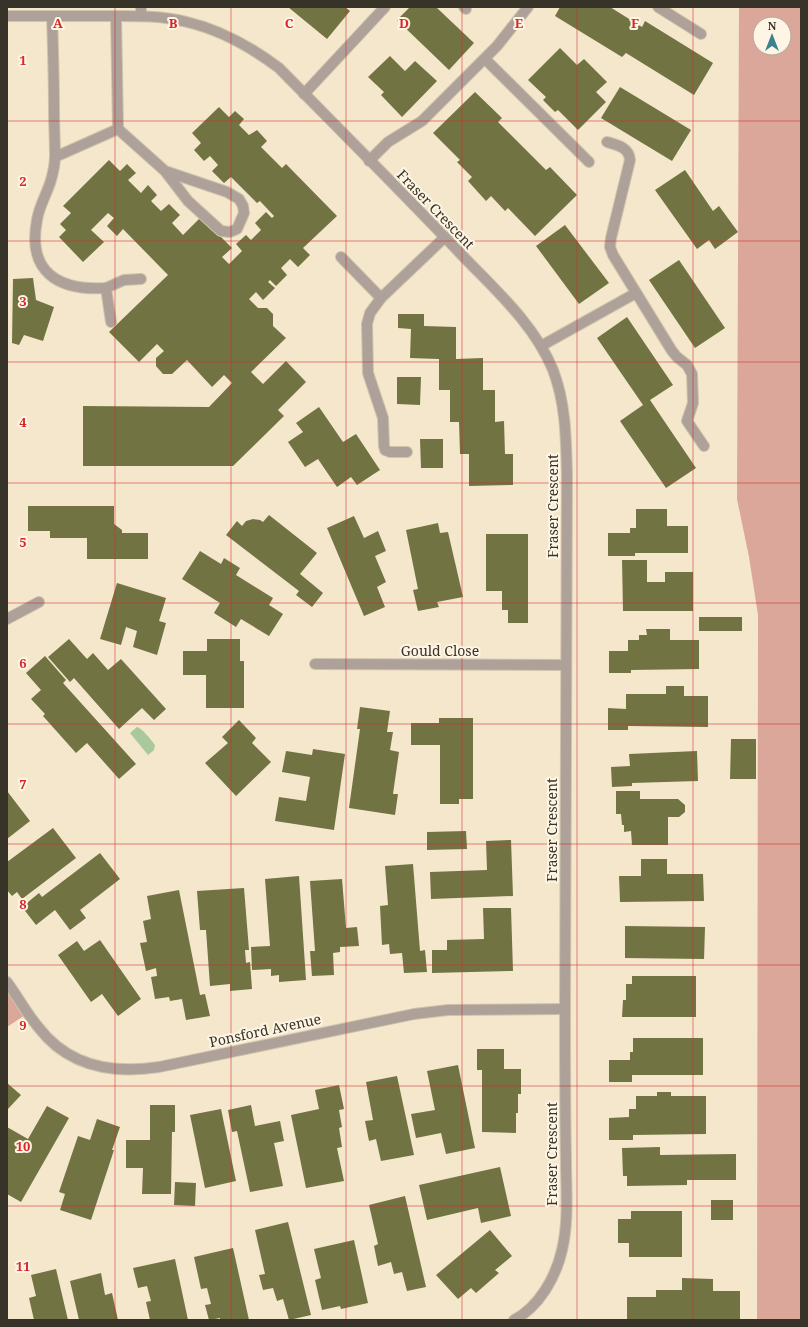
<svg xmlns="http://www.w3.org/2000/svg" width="808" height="1327" font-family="'Noto Serif',serif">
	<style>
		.green { fill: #dca79b; fill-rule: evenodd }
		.water { fill: #a9c89b }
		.building { fill: #717342 }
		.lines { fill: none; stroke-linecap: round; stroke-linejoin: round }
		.lane-casing { stroke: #cfc3ab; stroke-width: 12 }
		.street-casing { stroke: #cfc3ab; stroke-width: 12 }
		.lane { stroke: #ada199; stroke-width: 10 }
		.street { stroke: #ada199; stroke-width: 10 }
		.grid { fill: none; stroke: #d62828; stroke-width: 1; stroke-opacity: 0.55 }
		.labels { text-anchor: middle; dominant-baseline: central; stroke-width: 4; stroke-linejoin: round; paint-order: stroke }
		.street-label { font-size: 14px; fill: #383328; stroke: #fef5e5 }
		.grid-label { font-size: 13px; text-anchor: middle; font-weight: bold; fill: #d62828; stroke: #fef5e5; stroke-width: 4; stroke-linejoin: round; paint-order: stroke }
	</style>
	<rect width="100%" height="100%" fill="#f5e7cc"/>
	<!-- green -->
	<g class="green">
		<path d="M739,7H801V1320H757L758,615L749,557L737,499ZM760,24H784V48H760Z"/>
		<path d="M7,982L28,1013L7,1027Z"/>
	</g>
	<!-- water -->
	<path class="water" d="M137,727C142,728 152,741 155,745L154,750L148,755L130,733Z"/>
	<!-- building -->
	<g class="building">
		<path d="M288,7H345L350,11L327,39Z"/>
		<path d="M410,7H436L474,43L449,70L397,20Z"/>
		<path d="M560,7H610L642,27L645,21L713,63L694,95L626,53L622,57L555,16Z"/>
		<path d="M560,48L577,65L584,59L607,82L596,92L606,102L578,130L558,110L555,112L543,100L546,97L528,80Z"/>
		<path d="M390,56L405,71L415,61L437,81L402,117L381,95L384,92L368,77Z"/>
		<path d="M620,87L691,130L672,161L601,118Z"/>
		<path d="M475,92L502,118L498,122L546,170L550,167L577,195L535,236L508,208L505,211L491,196L486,201L468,181L472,177L457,162L460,160L433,133Z"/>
		<path d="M219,107L229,117L235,111L244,119L239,125L249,135L257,130L267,141L261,147L282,168L286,164L337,216L303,248L310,255L298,267L290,259L281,268L287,275L276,286L270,280L268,282L275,288L263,300L256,292L249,299L258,308H267L273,314V326L286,338L251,372L263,384L286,361L306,382L278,410L284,416L233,466H83V406L209,407L232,383L224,375L212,387L187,360L172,374H163L156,366V358L164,351L157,344L139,362L109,332L168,275L123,229L117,236L107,226L114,218L108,213L91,230L104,242L83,262L59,237L66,230L60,224L71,213L63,206L109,160L120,171L127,164L136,173L128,180L141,193L148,185L157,195L151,201L161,211L169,204L180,215L172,223L183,235L201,217L232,248L222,257L229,264L242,251L236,244L246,235L251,240L261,230L255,223L266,212L272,218L274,216L260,201L257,203L231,177L224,183L212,171L218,165L210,156L204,161L194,150L201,143L192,133Z"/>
		<path d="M685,170L713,211L719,206L738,232L715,249L709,240L697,249L655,190Z"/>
		<path d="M565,225L609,283L579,304L536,246Z"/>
		<path d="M679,260L725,328L695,348L649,280Z"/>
		<path d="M33,278L36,300L54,307L43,341L24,335L19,345L12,343L13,279Z"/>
		<path d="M398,314H424V326L456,327V359L483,358V390H495V422L504,421L505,454H513V485L469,486V454H460L459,422H450V390H439V359L410,358L411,329L398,328Z"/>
		<path d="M627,317L673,385L650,400L696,468L666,488L620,421L643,405L597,338Z"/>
		<path d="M397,377H421L420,405L397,404Z"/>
		<path d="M319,407L343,442L356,434L380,470L357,485L351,477L337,487L318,459L305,467L288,442L303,432L296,423Z"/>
		<path d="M420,439H443V468H421Z"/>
		<path d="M28,506H114V524L122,530V533H148V559H87V538H50V531H28Z"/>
		<path d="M636,509H667V526H688V553H635V556H608V533H630V528H636Z"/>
		<path d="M269,515L317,553L300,574L323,593L312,607L296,595L299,591L226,535L237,521L242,526L246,521L253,519L260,520L263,522Z"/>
		<path d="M354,516L364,538L378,531L386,551L375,556L386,582L377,587L385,607L364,616L327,528Z"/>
		<path d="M438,523L440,533L448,532L463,597L437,602L439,607L418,611L413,590L418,589L406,530Z"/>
		<path d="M486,534H528V623H508V610H502V591H486Z"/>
		<path d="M200,551L221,564L224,558L240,568L236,575L273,598L269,605L283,614L269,636L241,619L236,627L214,613L220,603L182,579Z"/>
		<path d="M622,560H647V582H665V572H693V611H623Z"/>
		<path d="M117,583L166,598L159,621L166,623L157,655L133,647L137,631L126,627L121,645L100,639Z"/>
		<rect x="699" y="617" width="43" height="14"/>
		<path d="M646,629H670V640H699V669L631,670V673H609V651H628V640H639V635H647Z"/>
		<path d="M69,639L87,659L93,653L108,670L121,659L166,709L154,720L142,708L119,729L74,678L70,682L48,657Z"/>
		<path d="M207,639H240V661H244V708H206V675H183V651H207Z"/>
		<path d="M45,656L66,680L63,683L136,764L119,779L87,743L76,753L43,716L45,714L31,699L41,690L26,673Z"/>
		<path d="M666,686H684V696H708V727L628,726V730H608V708L626,709V694H666Z"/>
		<path d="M360,707L390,711L387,732H393L390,750L399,752L393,794H398L395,815L349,808L360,729H357Z"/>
		<path d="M439,718H473V799H459V804H440V745H411V723H439Z"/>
		<path d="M239,720L256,738L252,743L271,762L236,796L205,763L228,743L222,737Z"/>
		<path d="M731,739H756V779H730Z"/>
		<path d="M313,749L345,754L334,830L275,821L279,797L306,801L310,777L282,772L286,751L312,755Z"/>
		<path d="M697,751L698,781L632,783V786L612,787L611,767L630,766L629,754Z"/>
		<path d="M7,791L30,821L7,839Z"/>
		<path d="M616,791H640V799H678L685,805V812L679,817H668V845H632L631,831L624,832V825H622L621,814H616Z"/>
		<path d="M53,828L76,858L22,899L17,892L12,896L7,890V862Z"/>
		<path d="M466,831L467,849L427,850V832Z"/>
		<path d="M511,840L513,896L431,899L430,872L487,870L486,841Z"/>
		<path d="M100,853L120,879L80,910L86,918L70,930L55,910L36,925L22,907L39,893L42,897Z"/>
		<path d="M641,859H667V874H703L704,901L620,902L619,876H641Z"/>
		<path d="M413,864L420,951L425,950L427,972L404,973L402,953L390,954L389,944L382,945L380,906L388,905L385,866Z"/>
		<path d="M299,876L306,980L279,982V975L271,976V969L252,970L251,947L270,946L265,879Z"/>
		<path d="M342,879L346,928L357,927L359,946L340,947V952L333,953L334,975L312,976L310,951H315L310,881Z"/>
		<path d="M244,888L249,950H245L246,963L250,962L252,989L230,991V984L210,986L206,930H200L197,891Z"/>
		<path d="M179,890L200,995L205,994L210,1016L186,1020L182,999L170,1001L169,997L155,999L151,977L157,976L156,968L146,971L140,943L147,942L143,921L151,919L147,896Z"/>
		<path d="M483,908H511L513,971L432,973V950H447V940L484,939Z"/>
		<path d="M625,926L705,927L704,959L625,958Z"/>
		<path d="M100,940L141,999L118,1016L102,994L91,1002L58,955L77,941L84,951Z"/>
		<path d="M632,976H696V1017H622L623,1000H626V984H632Z"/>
		<path d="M633,1038H703V1075H632V1082H609V1060H630V1052H633Z"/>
		<path d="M477,1049H504V1069H521V1094H518V1113H516V1133L482,1132V1070H477Z"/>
		<path d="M458,1065L475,1148L446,1154L441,1133L416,1138L411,1114L435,1110L427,1071Z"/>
		<path d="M397,1076L414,1155L381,1161L376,1139L369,1141L365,1121L373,1120L366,1082Z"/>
		<path d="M7,1083L21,1095L7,1110Z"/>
		<path d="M339,1085L344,1109L339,1110L342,1127L339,1128L342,1147L337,1148L344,1181L306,1188L291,1115L319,1109L315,1090Z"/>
		<path d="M657,1092H671V1096H706V1134L633,1135V1140H609V1118L629,1117V1109H636V1096H657Z"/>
		<path d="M150,1105H175V1132H172L171,1194H142L143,1168H126V1140H150Z"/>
		<path d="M251,1105L255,1126L280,1121L284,1141L274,1143L283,1186L250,1192L237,1131L232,1132L228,1110Z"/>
		<path d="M47,1106L69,1118L21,1202L7,1194V1127L28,1139Z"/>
		<path d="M221,1109L236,1181L205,1188L190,1115Z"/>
		<path d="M97,1119L120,1127L112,1150H114L91,1220L60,1210L65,1194L59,1192L78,1136L90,1140Z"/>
		<path d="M660,1147V1155L736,1154V1180H687V1185L627,1186V1176H623L622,1148Z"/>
		<path d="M500,1167L511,1216L481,1223L478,1208L427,1220L419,1185Z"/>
		<path d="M175,1182L196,1183L195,1206L174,1205Z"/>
		<path d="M405,1196L426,1287L407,1291L402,1272L394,1274L391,1262L378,1266L374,1246L378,1244L369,1205Z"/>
		<rect x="711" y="1200" width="22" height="20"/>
		<path d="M631,1211H682V1257H629V1243H618V1219H631Z"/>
		<path d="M288,1222L311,1315L289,1320L283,1299L277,1301L273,1288L263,1290L259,1275L265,1274L255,1230Z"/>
		<path d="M490,1230L512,1256L495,1270L499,1273L476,1293L471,1288L458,1299L436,1275Z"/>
		<path d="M354,1240L368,1303L341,1309L340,1306L322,1310L315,1280L321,1278L314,1249Z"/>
		<path d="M233,1248L249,1320H220V1318L209,1320L205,1305L211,1304L207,1288L201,1289L194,1257Z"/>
		<path d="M175,1259L188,1320H150L146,1302L151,1301L147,1286L138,1288L133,1268Z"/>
		<path d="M56,1269L68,1320H34L29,1298L36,1296L31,1275Z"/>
		<path d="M101,1273L105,1295L112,1293L118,1320H79L70,1281Z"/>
		<path d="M682,1278L713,1279V1291H740V1320H627V1297H656V1290H682Z"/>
	</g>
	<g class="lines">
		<!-- lane casing -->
		<g class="lane-casing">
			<g id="lane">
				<path d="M141,7V16"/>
				<path d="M464,7L466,9"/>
				<path d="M658,7L701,34"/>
				<path d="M52,16C53,47 54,79 54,110C54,125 55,141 55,156C55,163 53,173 51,180C47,194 39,206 37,220C27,272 58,291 106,288"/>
				<path d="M116,16L118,129L165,171L227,192L239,199L243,206L244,213L237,229L230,232L221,231L188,201L165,171"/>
				<path d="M485,59L589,162"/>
				<path d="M304,94L385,7"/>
				<path d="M607,142C617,145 629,147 630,160L611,238L610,247L613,255L672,351L677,357L687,365L692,374L693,403L687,421L704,446"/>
				<path d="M55,157L118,129"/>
				<path d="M369,161L388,142L422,121L497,46L528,7"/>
				<path d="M341,257L381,298"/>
				<path d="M111,322L106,288L124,280L141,279"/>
				<path d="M541,346L636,293"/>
				<path d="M407,452H390L385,450L384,446L383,418L368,373L367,324L370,313L381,298L445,237"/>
			</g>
		</g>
		<!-- street casing -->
		<g class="street-casing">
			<g id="street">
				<path d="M7,16C40,16 72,16 105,16C132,16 160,15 187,22C221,30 251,47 279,68C339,129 400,190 459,252C493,288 534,323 553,370C566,404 566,439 567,475C566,652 565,830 565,1008C565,1058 565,1109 566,1160C566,1189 569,1221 562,1250C556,1277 539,1307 514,1320"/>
				<path d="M7,619L39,602"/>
				<path d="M315,664L566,665"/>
				<path d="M7,982C18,997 27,1014 39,1028C69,1067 113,1074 159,1067L414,1014L448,1010L565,1009"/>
			</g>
		</g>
		<!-- lane -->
		<use href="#lane" class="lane"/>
		<!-- street -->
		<use href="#street" class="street"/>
	</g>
	<!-- grid -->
	<path class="grid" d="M115,7V1320M231,7V1320M346,7V1320M462,7V1320M577,7V1320M693,7V1320M7,121H801M7,241H801M7,362H801M7,483H801M7,603H801M7,724H801M7,844H801M7,965H801M7,1086H801M7,1206H801"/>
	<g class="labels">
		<!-- street labels -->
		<g class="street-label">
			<text transform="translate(436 209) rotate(46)">Fraser Crescent</text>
			<text transform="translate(552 506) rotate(-90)">Fraser Crescent</text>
			<text x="440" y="650">Gould Close</text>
			<text transform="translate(551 830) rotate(-90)">Fraser Crescent</text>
			<text transform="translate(265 1030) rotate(-12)">Ponsford Avenue</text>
			<text transform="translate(551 1154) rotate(-90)">Fraser Crescent</text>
		</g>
	</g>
	<g class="grid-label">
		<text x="58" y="28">A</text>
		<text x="173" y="28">B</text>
		<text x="289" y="28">C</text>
		<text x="404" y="28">D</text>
		<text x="519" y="28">E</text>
		<text x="635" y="28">F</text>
		<text x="23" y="65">1</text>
		<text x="23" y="186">2</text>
		<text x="23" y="306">3</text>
		<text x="23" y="427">4</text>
		<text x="23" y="547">5</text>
		<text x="23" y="668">6</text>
		<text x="23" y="789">7</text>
		<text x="23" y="909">8</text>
		<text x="23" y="1030">9</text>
		<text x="23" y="1151">10</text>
		<text x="23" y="1271">11</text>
	</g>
	<!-- border -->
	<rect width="808" height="1327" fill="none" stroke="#383328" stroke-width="16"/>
	<!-- north arrow -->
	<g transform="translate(772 36)"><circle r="19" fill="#fef5e5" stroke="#afa799"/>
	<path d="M0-3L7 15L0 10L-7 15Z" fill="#3c818e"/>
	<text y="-6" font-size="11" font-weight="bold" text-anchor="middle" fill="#383328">N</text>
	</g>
</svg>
